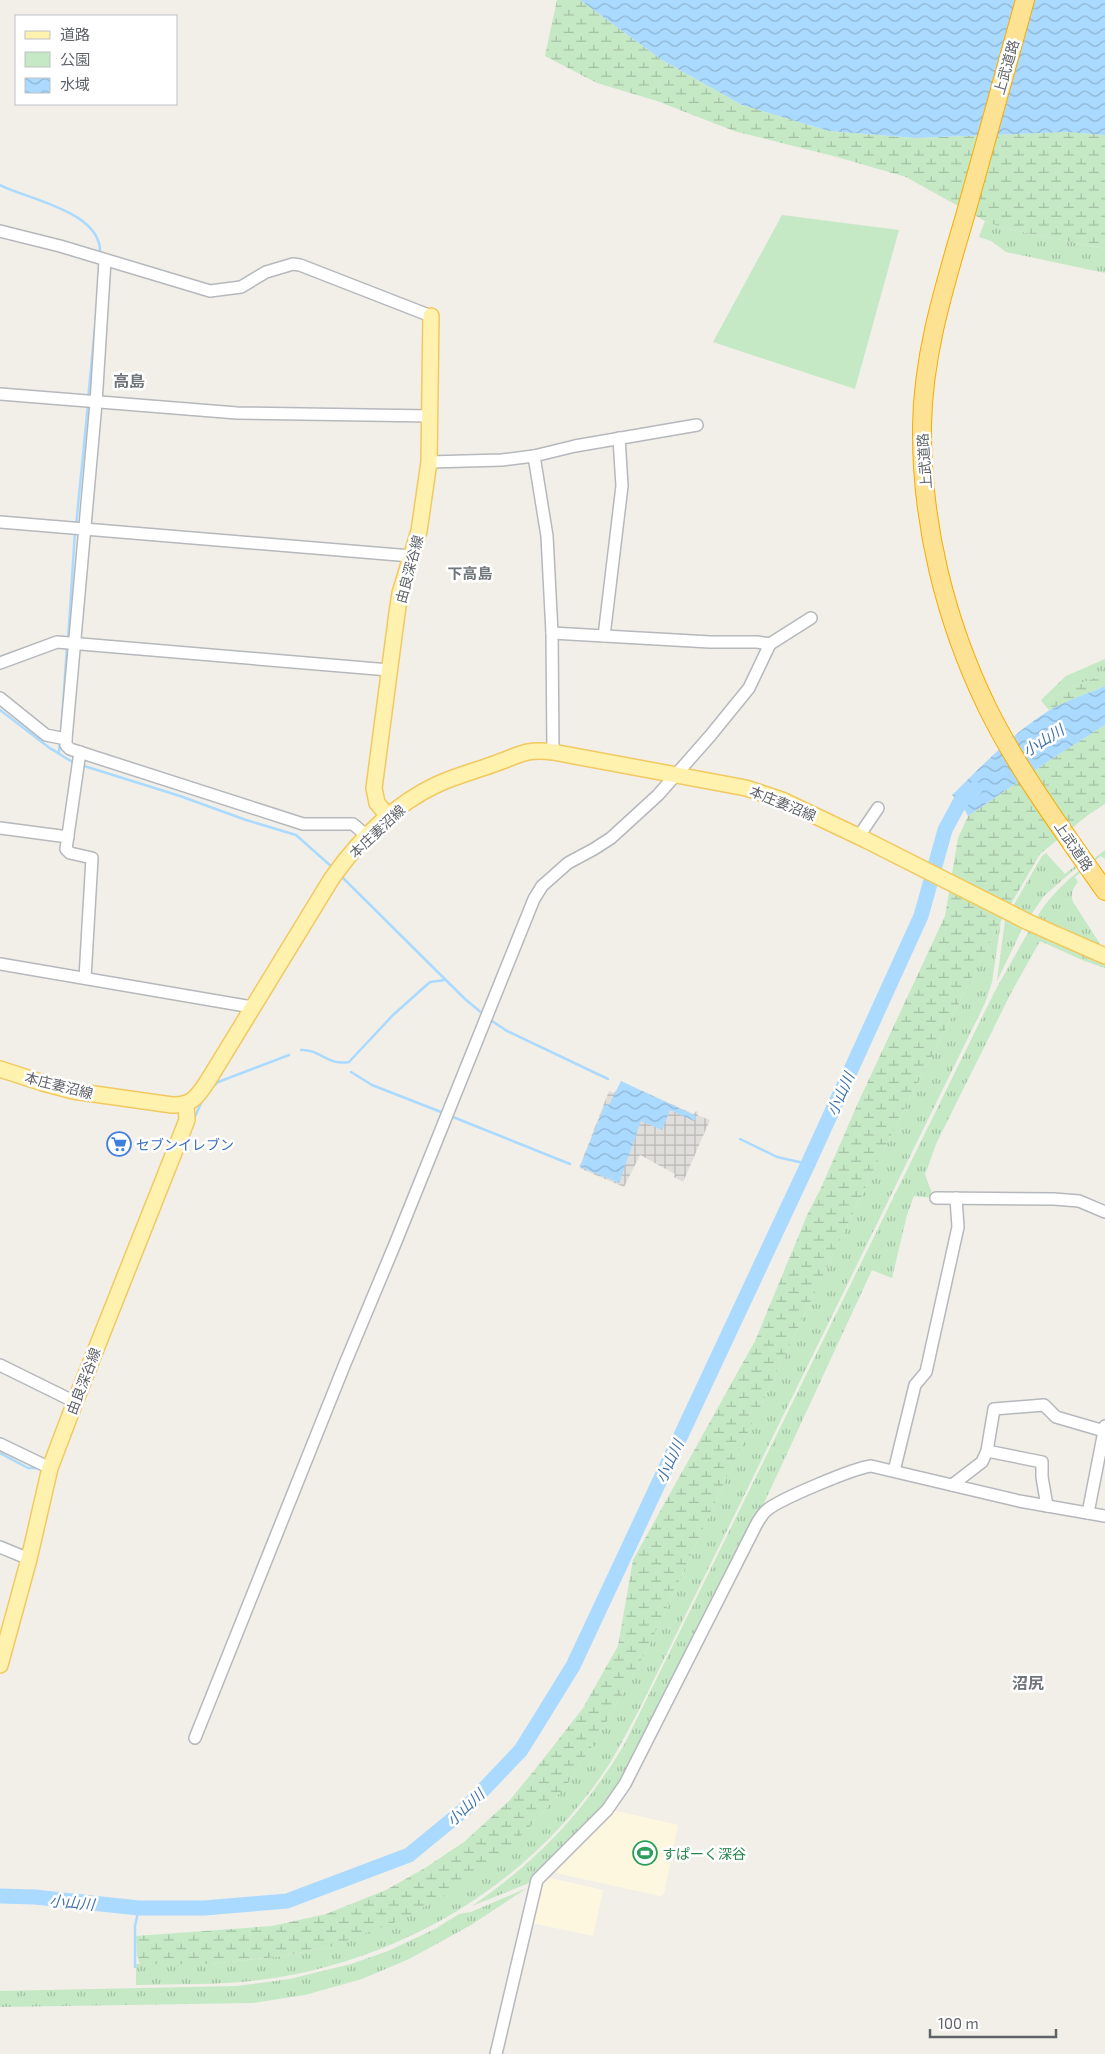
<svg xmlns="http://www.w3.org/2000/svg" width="1105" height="2054" font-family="'Exo 2','Noto Sans JP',sans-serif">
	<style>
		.commercial { fill: #fef7e0 }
		.industrial { fill: url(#industrial-grid) }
		.grass { fill: url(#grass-tufts) }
		.wetland { fill: url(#wetland-marsh) }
		.park { fill: #c5e8c5 }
		.water { fill: url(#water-waves) }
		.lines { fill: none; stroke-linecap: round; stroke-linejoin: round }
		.stream { stroke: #aadaff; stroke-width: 2.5 }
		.river { stroke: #aadaff; stroke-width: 15 }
		.minor-casing { stroke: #b5b8bc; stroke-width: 14 }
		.major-casing { stroke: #f2c960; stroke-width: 18 }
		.highway-casing { stroke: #f9ab00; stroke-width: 20 }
		.minor { stroke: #fff; stroke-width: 11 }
		.major { stroke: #fff2af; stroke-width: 15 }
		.highway { stroke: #fde293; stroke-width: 18 }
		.labels { text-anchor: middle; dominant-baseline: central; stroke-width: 5; stroke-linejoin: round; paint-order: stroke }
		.street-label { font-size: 14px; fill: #5f6368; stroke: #fff }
		.shop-label { font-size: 14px; fill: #366cbe; stroke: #fff; text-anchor: start }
		.leisure-label { font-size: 14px; fill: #27864d; stroke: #fff; text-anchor: start }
		.neighbourhood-label { font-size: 15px; font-weight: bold; fill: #70757a; stroke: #fff }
		.water-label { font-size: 15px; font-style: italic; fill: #4174aa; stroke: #fff }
		.quarter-label { font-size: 16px; font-weight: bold; fill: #70757a; stroke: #fff }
	</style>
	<defs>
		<pattern id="industrial-grid" width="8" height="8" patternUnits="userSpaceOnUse" patternTransform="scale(1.25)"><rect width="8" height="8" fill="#e0deda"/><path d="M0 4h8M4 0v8" fill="none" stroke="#b9b8b5"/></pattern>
		<pattern id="grass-tufts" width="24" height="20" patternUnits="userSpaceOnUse" patternTransform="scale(1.25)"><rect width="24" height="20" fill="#c5e8c5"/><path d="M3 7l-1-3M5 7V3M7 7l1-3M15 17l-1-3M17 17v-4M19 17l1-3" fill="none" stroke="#a3c0a4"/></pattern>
		<pattern id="wetland-marsh" width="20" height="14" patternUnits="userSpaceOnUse" patternTransform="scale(1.25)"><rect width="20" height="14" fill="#c5e8c5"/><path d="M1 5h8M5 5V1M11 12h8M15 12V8" fill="none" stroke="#a3c0a4"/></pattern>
		<pattern id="water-waves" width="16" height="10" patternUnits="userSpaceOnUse" patternTransform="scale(1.25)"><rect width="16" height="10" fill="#aadaff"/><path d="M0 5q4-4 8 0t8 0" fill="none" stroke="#8eb4d2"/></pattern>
	</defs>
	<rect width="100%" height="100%" fill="#f1efe8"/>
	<!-- commercial -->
	<g class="commercial">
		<path d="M612,1810L678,1825L664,1894L660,1896L556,1873L554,1869Z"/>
		<path d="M546,1877L603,1890L593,1936L532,1923L540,1884Z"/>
	</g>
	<!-- industrial -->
	<path class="industrial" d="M621,1082L694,1114L696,1111L698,1112L697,1115L710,1120L683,1182L674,1177L675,1174L640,1155L624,1187L579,1168L609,1091L614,1093L619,1088Z"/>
	<!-- grass -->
	<g class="grass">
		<path d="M985,221L1003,228L1105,249V273L1006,252L991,241L979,237Z"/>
		<path d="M1105,659V674L1074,686L1043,703L1041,700L1066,676Z"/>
		<path d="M1105,850V859L1101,856L1075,877L1078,882C1073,888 1070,894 1073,902L1104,950L1036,919C1052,890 1080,870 1105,850Z"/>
		<path d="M1046,853L1065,874L1075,866L1076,868L1044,896L1024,925L997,981L1005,920L1042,856Z"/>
		<path d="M1001,921L992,982L985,1003L641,1706C631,1725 621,1744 610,1763C533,1883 401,1962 260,1980C219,1985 177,1984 136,1985V1964H210L276,1957L330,1947L529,1828L568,1783L596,1740L648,1648L739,1451L879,1159Z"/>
		<path d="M1031,927L1105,961V968L1082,960L1040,941L1012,991L936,1144L925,1175L934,1198L914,1196L907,1215L892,1278L872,1270L765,1501L763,1508L613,1796L529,1883L472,1906C537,1861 583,1813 624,1745L995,991Z"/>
		<path d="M527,1888L471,1925L409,1959L362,1979L305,1995L253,2003L0,2007V1991L236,1986L290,1979L351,1964L388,1951L435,1929L459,1914L471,1912Z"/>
	</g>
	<!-- wetland -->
	<g class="wetland">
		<path d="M557,0H580L662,60L742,105L829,131L915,138L1067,132L1105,135V249L1003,228L985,221L906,177L837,157L734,131L657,101L597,83L545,56Z"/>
		<path d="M1105,674V686L1049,710L1043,703L1074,686Z"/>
		<path d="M1105,725V804L1088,815L1040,854L1001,921L879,1159L739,1451L648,1648L596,1740L568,1783L529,1828L494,1861L442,1897L403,1919L330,1947L276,1957L210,1964H140L137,1956L136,1936L272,1926L326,1914L386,1890L425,1868L464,1842L510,1800L541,1762L583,1708L618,1646L633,1560L755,1341L808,1213L821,1188L858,1103L945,916L958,838L968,816L1050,760Z"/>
	</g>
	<!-- park -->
	<path class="park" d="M782,215L899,230L855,389L713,342Z"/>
	<!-- water -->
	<g class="water">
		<path d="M580,0H1105V135L1067,132L915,138L829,131L742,105L662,60Z"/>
		<path d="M1105,686V725L1050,760L968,816L960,802L952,795C982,766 1013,733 1048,711C1065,701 1087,694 1105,686Z"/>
		<path d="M621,1081L696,1116L694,1121L670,1110L662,1130L641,1121L619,1183L580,1167L605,1104L609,1105Z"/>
	</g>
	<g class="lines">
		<!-- stream -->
		<g class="stream">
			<path d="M0,185C30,200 103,212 100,254"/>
			<path d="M88,399L96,317"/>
			<path d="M76,526L88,404"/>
			<path d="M68,640L75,531"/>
			<path d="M0,710L51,749C60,753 66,760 76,763"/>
			<path d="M61,735L67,646"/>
			<path d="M59,752L60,741"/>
			<path d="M81,765L180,796L246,820L296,835L332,867"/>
			<path d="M341,876L465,999L483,1014"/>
			<path d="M489,1019L507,1031L608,1079"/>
			<path d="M301,1050C320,1049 327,1066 349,1062L393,1015L430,982L445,980"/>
			<path d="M351,1072L372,1085L441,1112"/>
			<path d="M211,1088L218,1082L289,1055"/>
			<path d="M453,1117L570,1164"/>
			<path d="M193,1121L202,1101"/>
			<path d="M740,1139L777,1157L808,1164"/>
			<path d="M0,1453L28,1468H36"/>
			<path d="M135,1967V1926L139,1908"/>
		</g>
		<!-- river -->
		<path class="river" d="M0,1896L35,1897L139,1908H204L287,1901L409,1855L465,1809L521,1750L573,1666L808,1164L921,916L945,830L960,802L975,789"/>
		<!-- minor casing -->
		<g class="minor-casing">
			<g id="minor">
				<path d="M0,231L60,246L210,291L241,287L266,272L293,264L300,265L431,316"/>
				<path d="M0,394L237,413L431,416"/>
				<path d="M534,456L547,536L552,633L553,752"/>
				<path d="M429,462L502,460L534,456L575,446L697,425"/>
				<path d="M0,522L411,556"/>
				<path d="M552,633L710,642H757L770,644"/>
				<path d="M604,636L622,486L619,438"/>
				<path d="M0,663L57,642L389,670"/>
				<path d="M0,698L46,735L66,739V745L70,749L303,824H353L367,836"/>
				<path d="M66,739L96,403L105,260"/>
				<path d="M80,752L66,849L70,853L92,858L85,978"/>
				<path d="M0,828L68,837"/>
				<path d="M859,836L878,808"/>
				<path d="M0,964L246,1006L251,1009"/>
				<path d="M936,1198L1054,1199L1079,1201L1105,1212"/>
				<path d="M0,1365L75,1402"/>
				<path d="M0,1444L50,1468"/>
				<path d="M987,1451L1042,1462V1477L1047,1506"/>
				<path d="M894,1471L915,1385L926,1372L958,1227L956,1198"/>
				<path d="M952,1485L982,1462L987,1451L994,1409L1044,1405L1056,1417L1104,1431"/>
				<path d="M1088,1513L1105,1426"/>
				<path d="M0,1547L29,1559"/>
				<path d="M195,1738L344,1366L395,1244L534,899L542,886L568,863L594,849L611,838L658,795L710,736L749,688L770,644L811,618"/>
				<path d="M496,2054L537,1880L607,1810L625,1784L756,1525C759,1520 762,1514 767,1510C780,1499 854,1468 871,1466L1019,1501L1105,1516"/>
			</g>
		</g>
		<!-- major casing -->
		<g class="major-casing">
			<g id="major">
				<path d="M388,816L377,803L374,788L397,613L400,593L419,531L429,462L431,316"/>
				<path d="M0,1069L43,1083L73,1091L172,1105C193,1106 199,1094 209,1079L332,878C359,840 394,805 436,785C455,776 475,771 494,764C518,756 525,748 553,752L746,788L782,800L866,840L1028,922L1105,956"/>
				<path d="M0,1665L29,1559L50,1468L75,1402L187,1120L186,1105"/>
			</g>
		</g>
		<!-- highway casing -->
		<g class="highway-casing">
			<path id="highway" d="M1025,0C1005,72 985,144 965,216C945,285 923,353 922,426C921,523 945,620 987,707C1019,772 1064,832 1105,891"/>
		</g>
		<!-- minor -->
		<use href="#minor" class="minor"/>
		<!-- major -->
		<use href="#major" class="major"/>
		<!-- highway -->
		<use href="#highway" class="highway"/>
	</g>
	<!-- icons -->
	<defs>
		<g id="supermarket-ring" transform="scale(1.25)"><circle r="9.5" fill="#fff" stroke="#3f7fe0" stroke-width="1.5"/><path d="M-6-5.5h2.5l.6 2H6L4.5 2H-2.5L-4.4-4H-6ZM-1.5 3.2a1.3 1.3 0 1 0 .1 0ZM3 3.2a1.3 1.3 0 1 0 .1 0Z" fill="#3f7fe0"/></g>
		<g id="stadium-ring" transform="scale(1.25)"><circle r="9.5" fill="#fff" stroke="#2e9e5b" stroke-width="1.5"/><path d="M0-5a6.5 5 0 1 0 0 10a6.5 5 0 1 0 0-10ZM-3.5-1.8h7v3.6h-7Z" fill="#2e9e5b"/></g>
	</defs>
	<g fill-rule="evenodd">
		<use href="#supermarket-ring" x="119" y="1144"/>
		<use href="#stadium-ring" x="645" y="1853"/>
	</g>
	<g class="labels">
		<!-- street labels -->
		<g class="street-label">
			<text transform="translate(1006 67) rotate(-74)">上武道路</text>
			<text transform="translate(924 461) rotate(-94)">上武道路</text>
			<text transform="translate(409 569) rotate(-75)">由良深谷線</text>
			<text transform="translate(783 803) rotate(22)">本庄妻沼線</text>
			<text transform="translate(377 831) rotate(-43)">本庄妻沼線</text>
			<text transform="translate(1074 846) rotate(56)">上武道路</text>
			<text transform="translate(59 1085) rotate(14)">本庄妻沼線</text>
			<text transform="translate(83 1381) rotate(-69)">由良深谷線</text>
		</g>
		<!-- shop labels -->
		<g class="shop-label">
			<text x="136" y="1144">セブンイレブン</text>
		</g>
		<!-- leisure labels -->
		<g class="leisure-label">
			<text x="662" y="1853">すぱーく深谷</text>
		</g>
		<!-- neighbourhood labels -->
		<g class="neighbourhood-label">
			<text x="470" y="573">下高島</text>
		</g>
		<!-- water labels -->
		<g class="water-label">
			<text transform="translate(1043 740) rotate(-32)">小山川</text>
			<text transform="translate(840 1094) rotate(-66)">小山川</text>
			<text transform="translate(669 1461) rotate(-65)">小山川</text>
			<text transform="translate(465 1807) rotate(-43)">小山川</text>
			<text transform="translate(72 1902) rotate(5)">小山川</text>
		</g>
		<!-- quarter labels -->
		<g class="quarter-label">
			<text x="129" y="380">高島</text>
			<text x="1028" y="1682">沼尻</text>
		</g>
	</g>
	<!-- legend -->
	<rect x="15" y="15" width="162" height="90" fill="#ffffff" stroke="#bfc1c3"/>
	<rect x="25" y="31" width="25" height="8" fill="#fff2af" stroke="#bfc1c3"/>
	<text x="60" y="40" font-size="15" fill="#5f6368">道路</text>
	<rect x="25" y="52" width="25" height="15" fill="#c5e8c5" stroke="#bfc1c3"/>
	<text x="60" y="65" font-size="15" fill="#5f6368">公園</text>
	<rect x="25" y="78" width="25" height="15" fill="url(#water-waves)" stroke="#bfc1c3"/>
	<text x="60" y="90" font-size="15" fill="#5f6368">水域</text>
	<!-- scale -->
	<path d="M930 2029v8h126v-8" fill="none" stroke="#5f6368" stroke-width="2.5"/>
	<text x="938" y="2029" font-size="15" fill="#5f6368" stroke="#ffffff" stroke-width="4" paint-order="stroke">100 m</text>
</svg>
